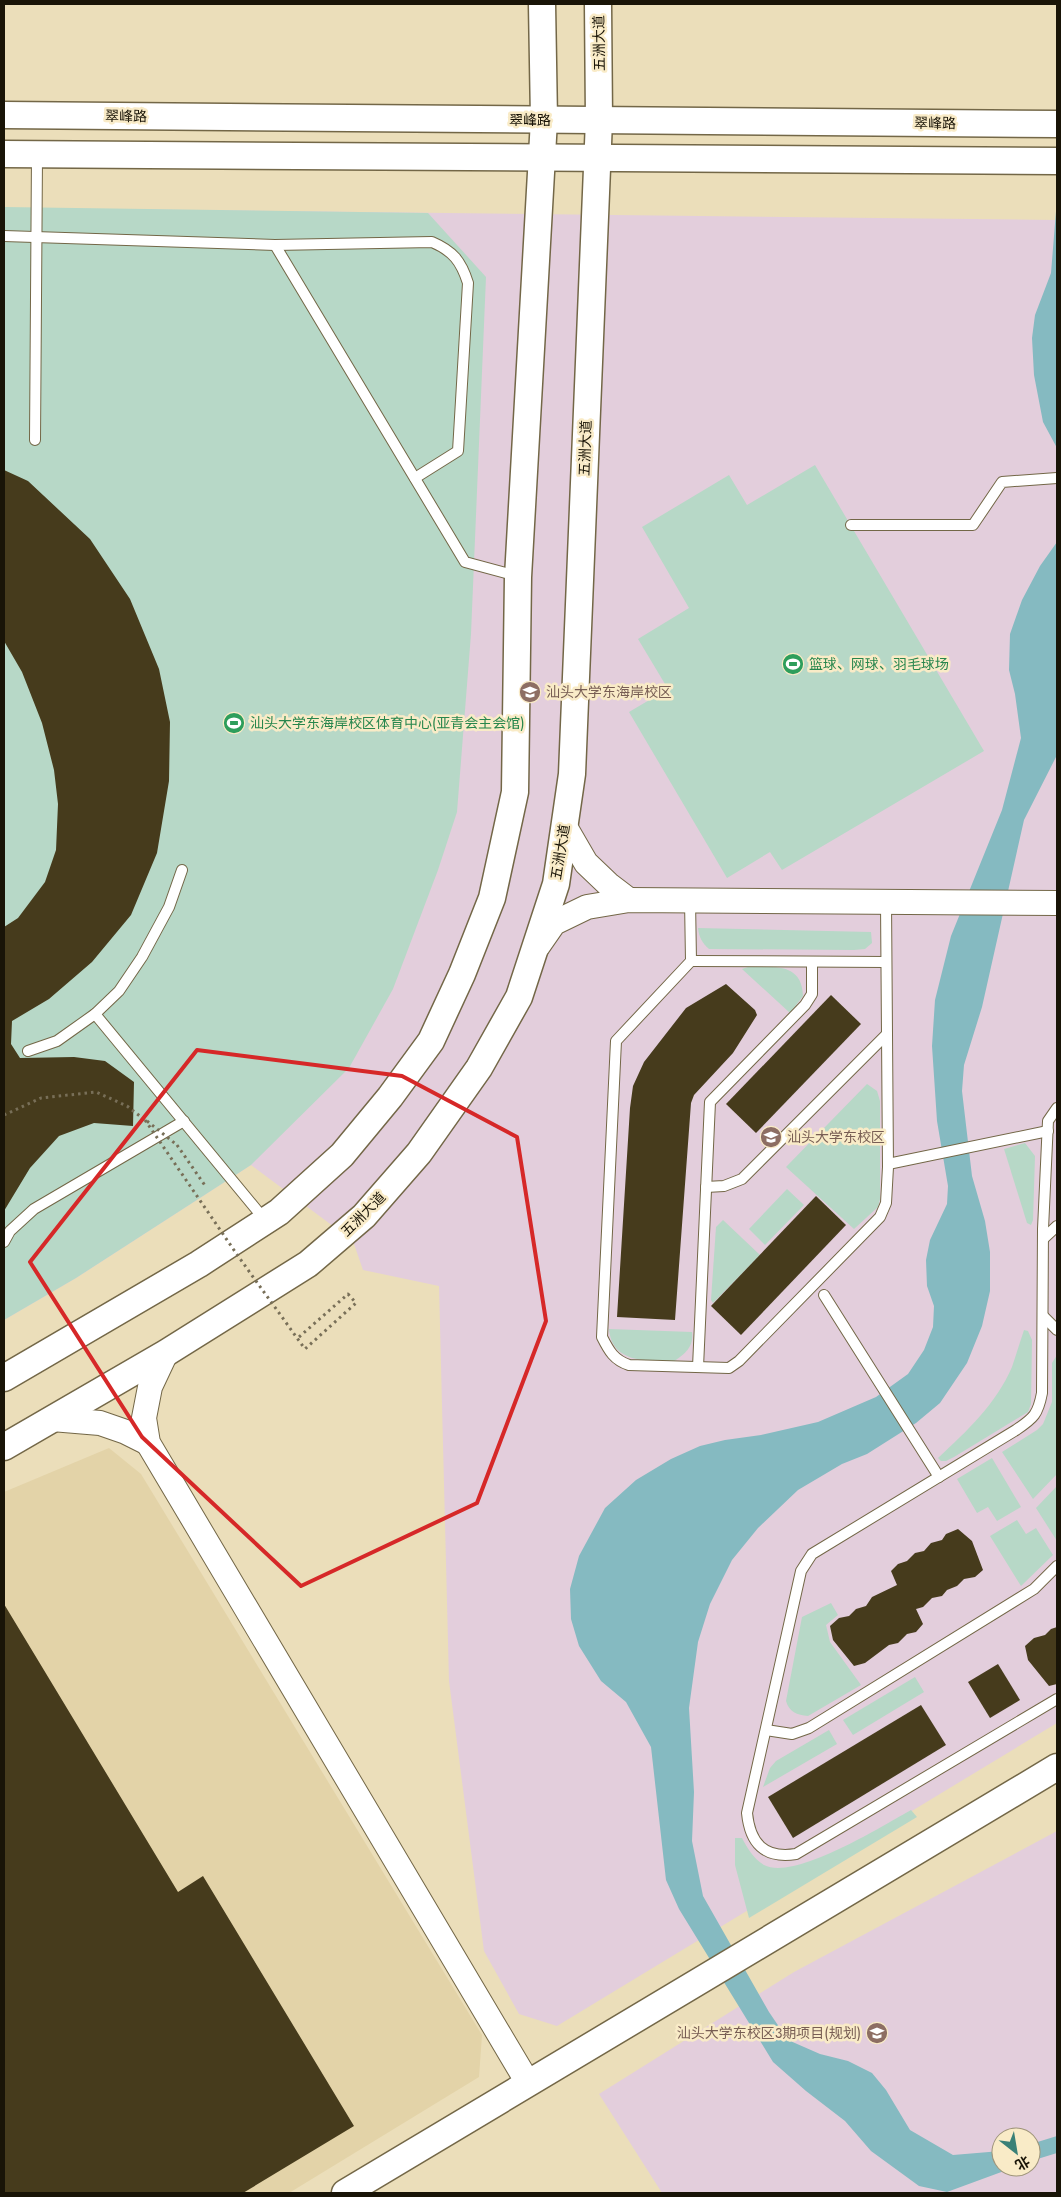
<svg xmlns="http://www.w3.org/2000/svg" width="1061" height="2197" font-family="Jost,'Noto Sans SC',sans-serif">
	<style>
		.built { fill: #e3d3a8 }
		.education { fill: #e3cedc; fill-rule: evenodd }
		.green { fill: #b7d8c7 }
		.water { fill: #85bac1 }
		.building { fill: #463b1c }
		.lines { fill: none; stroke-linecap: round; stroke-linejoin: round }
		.service-casing { stroke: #736747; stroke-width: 12 }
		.tertiary-casing { stroke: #736747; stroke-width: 26 }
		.secondary-casing { stroke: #736747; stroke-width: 29 }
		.path { stroke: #786f58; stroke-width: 3; stroke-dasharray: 2.5 4; stroke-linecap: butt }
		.service { stroke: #fff; stroke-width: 10 }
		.tertiary { stroke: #fff; stroke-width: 24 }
		.secondary { stroke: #fff; stroke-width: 26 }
		.path-bridge { stroke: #786f58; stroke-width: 3; stroke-dasharray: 2.5 4; stroke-linecap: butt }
		.marked { fill: none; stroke: #d62828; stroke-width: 4; stroke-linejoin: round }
		.labels { text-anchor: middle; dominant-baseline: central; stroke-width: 5; stroke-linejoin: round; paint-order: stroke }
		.street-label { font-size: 14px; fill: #191407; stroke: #f9ebc7 }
		.leisure-label { font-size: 14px; fill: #27864d; stroke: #f9ebc7; text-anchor: start }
		.education-label { font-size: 14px; fill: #785e54; stroke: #f9ebc7; text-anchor: start }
	</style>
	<rect width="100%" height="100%" fill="#ebdeba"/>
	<!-- built -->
	<path class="built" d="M109,1448L141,1474L482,2035L479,2077L289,2193H4V1492Z"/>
	<!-- education -->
	<g class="education">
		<path d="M4,208L1057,220V1723L557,2026L519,2014L484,1951L449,1681L439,1286L363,1270L353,1241L251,1165L76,1278L4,1320Z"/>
		<path d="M1057,1831V2193H662L599,2094L794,1972ZM1001,2137H1031V2167H1001Z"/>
	</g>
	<!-- green -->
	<g class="green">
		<path d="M4,207L428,213L486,277L471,634L457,812L438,870L393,989L349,1068L251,1165L76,1278L4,1320Z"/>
		<path d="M815,465L984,751L782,870L770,852L727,878L629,712L668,689L638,639L689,608L642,527L729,475L747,505Z"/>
		<path d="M698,928L871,932L872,943L865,949L854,950L709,949C702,943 699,937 698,928Z"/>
		<path d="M748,967C773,967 802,962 803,996L790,1013L742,969Z"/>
		<path d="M867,1084L877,1091L880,1101V1199L878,1207L854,1229L786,1167Z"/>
		<path d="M1025,1143L1035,1156L1033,1220L1031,1225L1027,1223L1004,1149Z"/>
		<path d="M787,1189L804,1205L765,1245L749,1229Z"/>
		<path d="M723,1220L760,1255L713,1303L711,1300L716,1227Z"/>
		<path d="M609,1329L692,1332C694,1347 685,1354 673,1362C647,1360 612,1364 609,1329Z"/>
		<path d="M1024,1330L1028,1331L1032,1340L1031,1404L1028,1412L954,1457L946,1461H941L938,1458C967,1431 996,1404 1012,1367C1016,1355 1020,1342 1024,1330Z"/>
		<path d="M1057,1355V1474L1033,1499L1002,1452L1037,1430L1043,1424L1052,1402V1363Z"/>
		<path d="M992,1458L1021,1507L997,1521L988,1507L977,1513L957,1479Z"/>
		<path d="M1057,1486V1541L1036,1508Z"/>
		<path d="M1017,1520L1026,1534L1036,1528L1053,1555L1021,1586L990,1536Z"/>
		<path d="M831,1603L838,1615L826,1625L830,1642L861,1685L808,1716C797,1715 789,1712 786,1701L802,1617Z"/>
		<path d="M915,1677L924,1692L853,1735L843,1720Z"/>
		<path d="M829,1730L837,1744L763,1787L770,1768L776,1761Z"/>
		<path d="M911,1810L917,1817L749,1918L735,1865V1838H742C747,1848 754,1859 764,1865C795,1881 882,1826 911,1810Z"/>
	</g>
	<!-- water -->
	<g class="water">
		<path d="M1057,199V448L1043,422L1034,375L1032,338L1035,315L1051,273Z"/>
		<path d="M1057,542V755L1024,820L982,1007L964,1065L962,1091L972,1176L985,1221L990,1252V1291L982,1326L967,1363L940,1403L916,1423L867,1454L842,1464L798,1490L758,1528L732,1560L710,1604L698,1642L689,1708L694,1792L692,1841L703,1896L769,2012L788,2040L820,2054L848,2061L872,2073L886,2090L910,2130L953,2155L1001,2151V2167H1015L947,2192L919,2186L871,2151L845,2121L806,2091L773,2062L679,1909L666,1880L651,1747L626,1702L601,1681L579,1646L571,1619L570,1589L579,1556L605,1508L636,1480L671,1459L700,1446L725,1440L761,1435L818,1422L876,1397L908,1374L924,1350L933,1327L934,1306L927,1286L926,1260L930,1240L947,1204L948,1186L937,1121L932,1046L935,1000L951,936L1002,810L1021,738L1015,694L1009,670L1010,634L1022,600L1040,566Z"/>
		<path d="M1057,2136V2153L1031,2161V2144Z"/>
	</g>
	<!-- building -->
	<g class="building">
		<path d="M4,470L28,481L90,539L130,599L159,669L170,722L169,781L157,853L131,915L92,962L49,999L12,1021L11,1044L20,1058L74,1057L105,1061L134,1082L133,1126L94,1123L59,1136L30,1168L4,1211V927L18,918L45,882L56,850L58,804L54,770L42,723L22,672L4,641Z"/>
		<path d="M726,984L755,1010L757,1015L733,1053L694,1095L691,1103L675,1320L617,1317L630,1108L633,1086L644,1062L686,1008Z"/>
		<path d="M831,995L861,1024L756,1133L726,1104Z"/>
		<path d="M816,1196L846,1225L741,1335L711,1306Z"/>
		<path d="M958,1529L972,1541L983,1570L975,1577L964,1579L957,1586L947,1590L942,1596L932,1598L923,1607L916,1609L923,1624L916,1632L907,1634L898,1643L889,1645L865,1663L854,1666L833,1640L830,1626L839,1618L849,1616L856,1609L866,1606L872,1597L897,1585L891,1571L898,1564L907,1561L915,1553L924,1551L931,1543L942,1540L946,1534Z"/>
		<path d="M4,1604L178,1892L203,1876L354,2126L243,2193H4Z"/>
		<path d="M1057,1627V1684L1049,1686L1028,1660L1025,1646L1034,1638L1045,1635L1051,1629Z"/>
		<path d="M998,1664L1020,1700L990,1718L968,1682Z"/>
		<path d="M921,1705L946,1745L793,1838L768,1797Z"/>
	</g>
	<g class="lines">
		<!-- service casing -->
		<g class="service-casing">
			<g id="service">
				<path d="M4,236L275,245L432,242C453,251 461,261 468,283L458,451L415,478"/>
				<path d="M275,245L465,562L517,576"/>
				<path d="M35,440L37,156"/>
				<path d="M851,525H973L1002,482L1057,478"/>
				<path d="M690,900L691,961L616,1041L602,1337C609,1351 614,1360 629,1365L729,1368L739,1361L880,1217L886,1203L888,1167L886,902"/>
				<path d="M691,961L886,962"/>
				<path d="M95,1014L265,1220"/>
				<path d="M28,1051L57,1041L95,1014L119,991L142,957L169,907L182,870"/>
				<path d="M1057,1108L1048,1121L1043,1229L1042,1393C1038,1414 1034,1418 1016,1430L812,1554L801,1571L747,1813C750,1843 764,1859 796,1854L1057,1699"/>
				<path d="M888,1164L1048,1131"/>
				<path d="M706,1187L724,1186L742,1179L887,1034"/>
				<path d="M1043,1239L1057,1226"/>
				<path d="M4,1242L10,1231L34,1209L184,1121"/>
				<path d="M824,1295L939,1477"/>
				<path d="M1043,1316L1057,1330"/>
				<path d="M698,1367L710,1102L805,1005L812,994V962"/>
				<path d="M766,1730L792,1734L809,1728L1034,1589L1057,1566"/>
			</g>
		</g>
		<!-- tertiary casing -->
		<g class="tertiary-casing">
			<g id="tertiary">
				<path d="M564,825L586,863L608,884L629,900"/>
				<path d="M538,946L554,923L587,907L629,900L1057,903"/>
				<path d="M166,1353L150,1387L144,1418L148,1443L528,2083"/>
				<path d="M52,1419L100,1423L126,1432L148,1443"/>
			</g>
		</g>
		<!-- secondary casing -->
		<g class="secondary-casing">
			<g id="secondary">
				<path d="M4,115L1057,124"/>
				<path d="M4,154L1057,161"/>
				<path d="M4,1378L199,1264L279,1212L342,1155L390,1097L431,1041L462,974L492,898L515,792L518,577L544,120L542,4"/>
				<path d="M4,1447L166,1353L308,1264L364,1216L419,1153L479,1068L519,997L556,884L572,774L599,120L598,4"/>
				<path d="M345,2193L1057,1767"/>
			</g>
		</g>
		<!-- path -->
		<g class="path">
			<path d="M4,1115L41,1098L96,1092L127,1106L145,1120"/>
			<path d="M177,1145L206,1187"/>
			<path d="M299,1337L348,1294L356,1303L305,1349"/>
		</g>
		<!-- service -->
		<use href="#service" class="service"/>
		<!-- tertiary -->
		<use href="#tertiary" class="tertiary"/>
		<!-- secondary -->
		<use href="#secondary" class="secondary"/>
		<!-- path-bridge -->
		<g class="path-bridge">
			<path d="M145,1120L238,1256L305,1349"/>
			<path d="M147,1121L177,1145"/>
		</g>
	</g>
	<!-- marked area -->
	<path class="marked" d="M197,1050L402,1076L517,1137L546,1321L477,1503L301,1586L142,1437L30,1262Z"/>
	<!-- icons -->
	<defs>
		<g id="stadium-disc" transform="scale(1.125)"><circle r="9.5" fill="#2e9e5b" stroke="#f9ebc7"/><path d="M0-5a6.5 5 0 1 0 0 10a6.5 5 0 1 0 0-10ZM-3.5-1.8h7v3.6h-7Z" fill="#fff"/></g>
		<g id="university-disc" transform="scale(1.125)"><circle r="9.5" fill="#8d6e63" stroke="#f9ebc7"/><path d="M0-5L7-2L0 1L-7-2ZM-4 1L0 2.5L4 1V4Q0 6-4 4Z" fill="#fff"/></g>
	</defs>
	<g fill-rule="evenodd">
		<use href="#stadium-disc" x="793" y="664"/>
		<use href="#university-disc" x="530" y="692"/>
		<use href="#stadium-disc" x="234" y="723"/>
		<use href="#university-disc" x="771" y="1137"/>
		<use href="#university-disc" x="877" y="2033"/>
	</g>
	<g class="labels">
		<!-- street labels -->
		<g class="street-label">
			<text transform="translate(599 43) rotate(-91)">五洲大道</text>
			<text transform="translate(126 116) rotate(1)">翠峰路</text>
			<text x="530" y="120">翠峰路</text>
			<text transform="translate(935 123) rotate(1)">翠峰路</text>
			<text transform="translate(585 448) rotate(-88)">五洲大道</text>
			<text transform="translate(560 852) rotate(-81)">五洲大道</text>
			<text transform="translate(363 1214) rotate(-45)">五洲大道</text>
		</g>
		<!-- leisure labels -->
		<g class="leisure-label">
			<text x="809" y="664">篮球、网球、羽毛球场</text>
			<text x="250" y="723">汕头大学东海岸校区体育中心(亚青会主会馆)</text>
		</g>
		<!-- education labels -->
		<g class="education-label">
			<text x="546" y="692">汕头大学东海岸校区</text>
			<text x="787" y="1137">汕头大学东校区</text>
			<text x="861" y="2033" text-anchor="end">汕头大学东校区3期项目(规划)</text>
		</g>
	</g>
	<!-- border -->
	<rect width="1061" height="2197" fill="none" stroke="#191407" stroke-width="10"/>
	<!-- north arrow -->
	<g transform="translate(1016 2152) rotate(149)"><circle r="24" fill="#f9ebc7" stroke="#9f957a"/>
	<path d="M0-4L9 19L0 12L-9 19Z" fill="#3a8077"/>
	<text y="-8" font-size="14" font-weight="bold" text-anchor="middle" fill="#191407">北</text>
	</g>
</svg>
